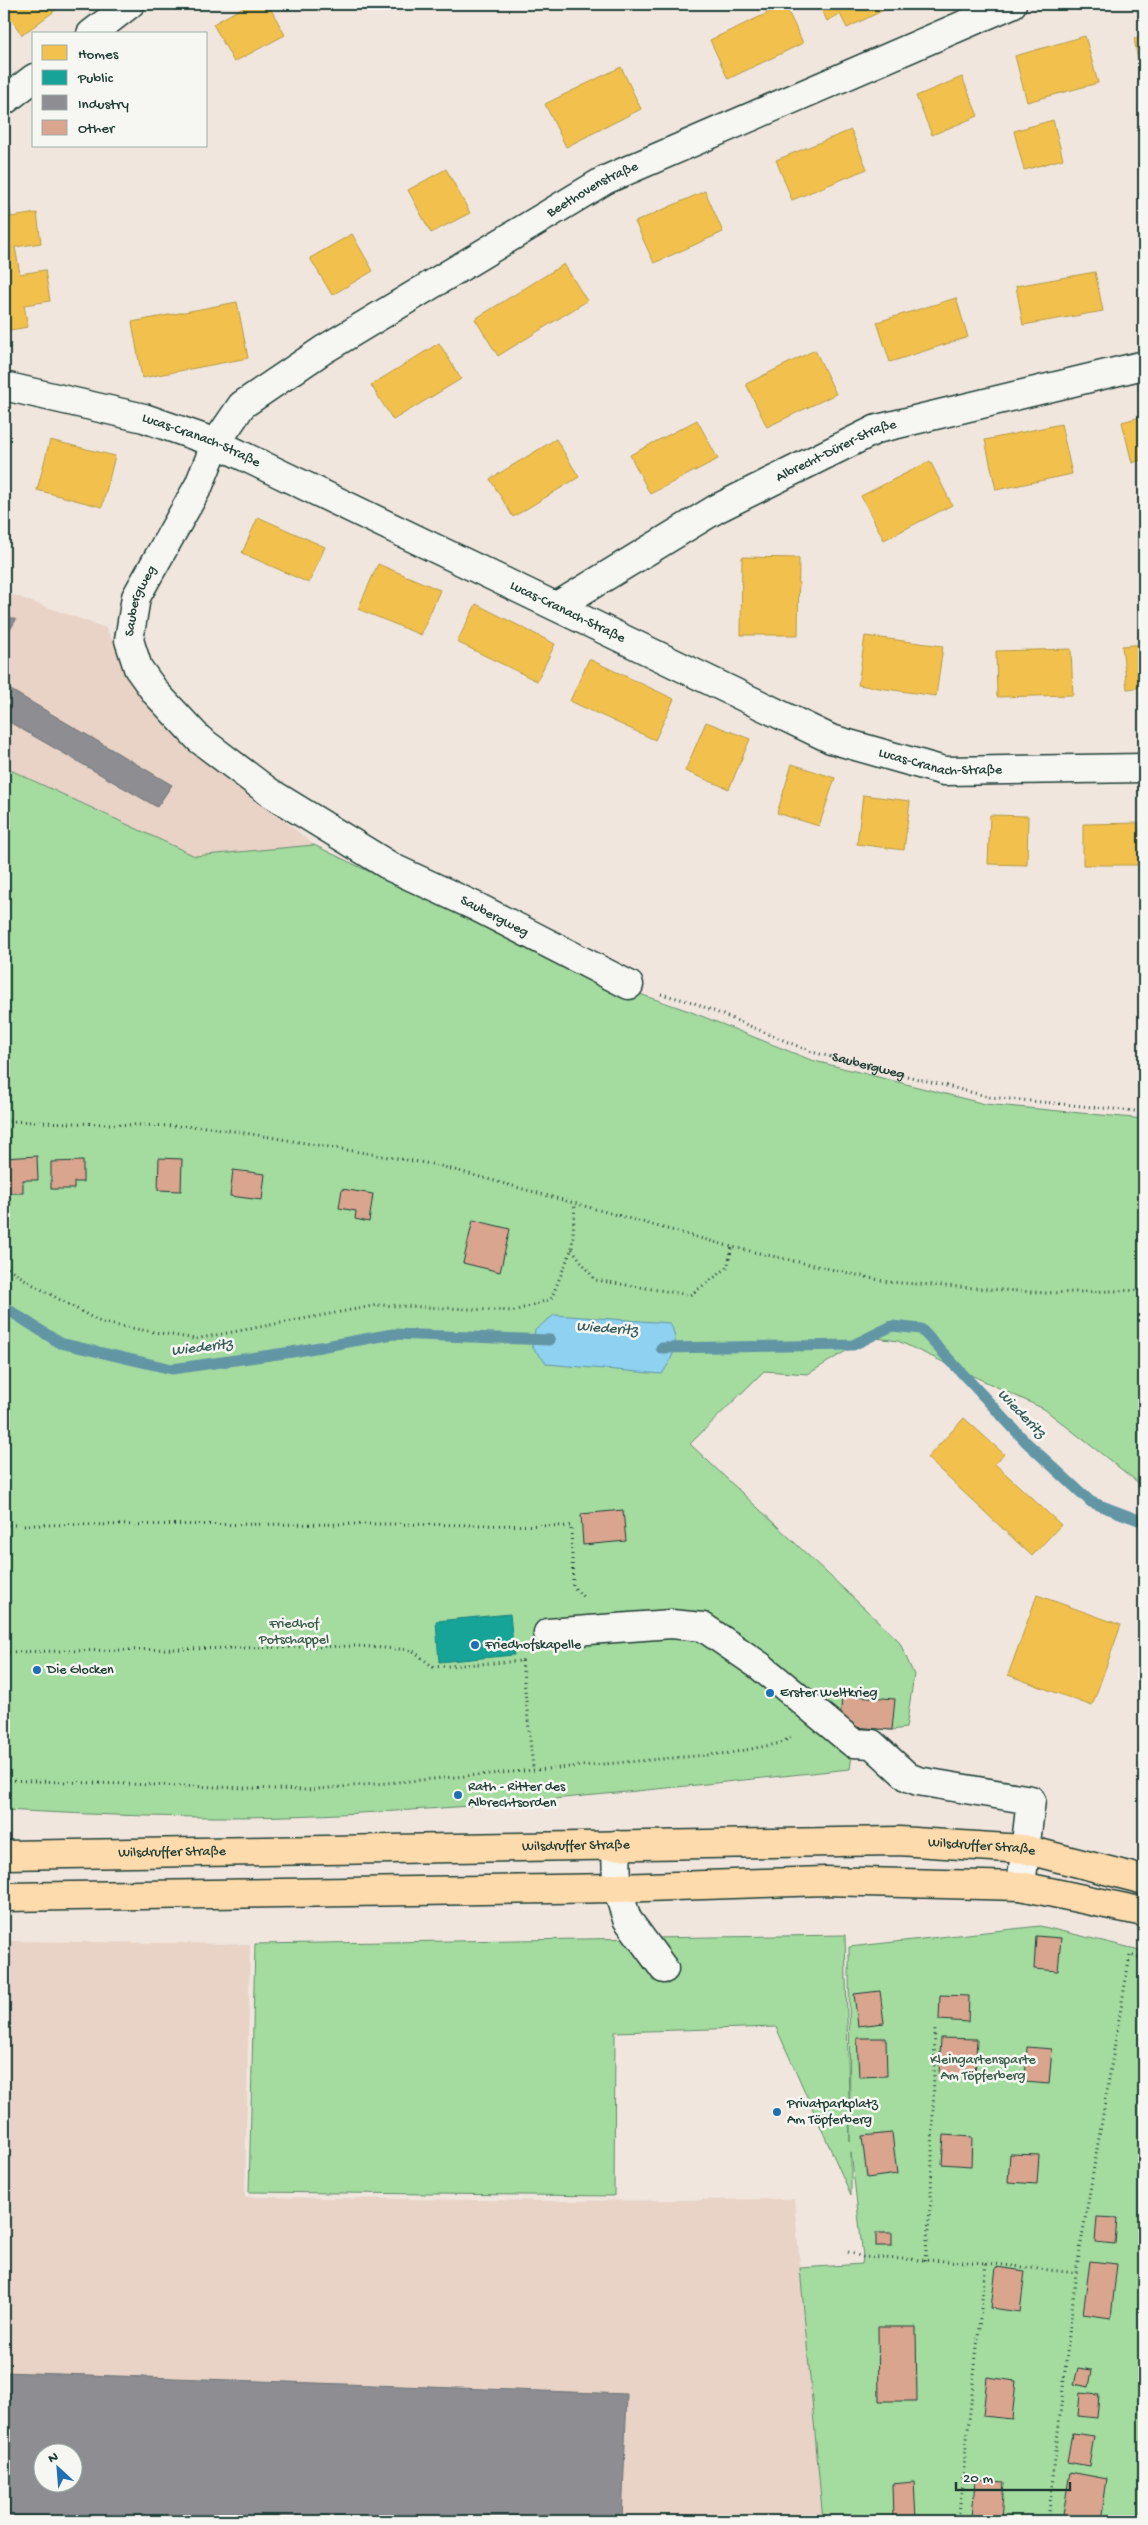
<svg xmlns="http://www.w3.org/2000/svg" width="1148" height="2525" font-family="'Gochi Hand',sans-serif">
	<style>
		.built { fill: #e9d2c6; fill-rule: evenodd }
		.green { fill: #a4db9f; stroke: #628c6a }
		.water { fill: #8fd1f0; stroke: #6296a5 }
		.homes { fill: #f2c14e; stroke: #b39946 }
		.public { fill: #17a398; stroke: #19847a }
		.industry { fill: #8d8d92; stroke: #6c7576; fill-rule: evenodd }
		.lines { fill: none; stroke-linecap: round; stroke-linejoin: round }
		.stream { stroke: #6296a5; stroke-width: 11 }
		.building { fill: #d9a58f; stroke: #1f3d34 }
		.minor-casing { stroke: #1f3d34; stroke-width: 31 }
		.major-casing { stroke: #1f3d34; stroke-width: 31 }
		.path { stroke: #1f3d34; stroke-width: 3; stroke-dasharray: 1 4; stroke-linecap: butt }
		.minor { stroke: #f6f6f2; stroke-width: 28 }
		.major { stroke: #fedbac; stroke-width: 28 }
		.poi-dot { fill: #1f6fb2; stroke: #f6f6f2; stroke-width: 2 }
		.labels { text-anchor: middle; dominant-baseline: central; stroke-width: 5; stroke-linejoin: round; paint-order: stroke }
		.street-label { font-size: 14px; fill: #1f3d34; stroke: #f6f6f2 }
		.park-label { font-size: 14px; fill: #3a5d49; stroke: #f6f6f2 }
		.poi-label { font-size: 14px; fill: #1f3d34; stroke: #f6f6f2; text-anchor: start }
		.water-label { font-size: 15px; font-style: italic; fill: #355b5a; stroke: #f6f6f2 }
	</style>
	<rect width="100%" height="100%" fill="#f0e6de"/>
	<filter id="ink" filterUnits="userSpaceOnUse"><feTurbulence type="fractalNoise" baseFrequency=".02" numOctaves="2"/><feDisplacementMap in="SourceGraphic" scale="10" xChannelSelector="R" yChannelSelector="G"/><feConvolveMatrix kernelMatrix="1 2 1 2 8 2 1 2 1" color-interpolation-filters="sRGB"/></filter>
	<g filter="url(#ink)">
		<!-- built -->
		<g class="built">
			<path d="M4,592L106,628L133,680L156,715L314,845L195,856L4,767Z"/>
			<path d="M4,1941L250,1944L245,2197L553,2201L794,2199L823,2521H4ZM42,2452H72V2482H42Z"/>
		</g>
		<!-- green -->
		<g class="green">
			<path d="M4,767L195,856L314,845L579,973L689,1011L811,1060L985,1104L1144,1119V1487L1044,1409L898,1341L869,1337L808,1374L764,1371L690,1444L899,1641L914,1675L906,1728L892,1730L856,1728L850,1769C664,1788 477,1810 289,1816C194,1819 99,1815 4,1810Z"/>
			<path d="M1040,1926L1144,1951V2521H823L800,2268L862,2264L863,2257L851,2152V2195L776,2027L615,2032L614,2196L249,2192L255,1944L845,1935L850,2142L849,1947Z"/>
		</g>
		<!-- water -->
		<path class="water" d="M554,1315L670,1323C680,1343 674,1356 662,1374L547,1364L532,1347L535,1330Z"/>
		<!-- homes -->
		<g class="homes">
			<path d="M4,4H64L22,35L4,9Z"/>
			<path d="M249,4H268L285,35L234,62L213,24Z"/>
			<path d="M819,4H891L892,6L847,28L840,14L827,21Z"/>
			<path d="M785,5L803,43L728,79L710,40Z"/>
			<path d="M1085,36L1098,83L1027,102L1015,56Z"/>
			<path d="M1144,36V89H1143L1134,38Z"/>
			<path d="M621,67L641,109L566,147L545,104Z"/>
			<path d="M962,77L978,116L932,135L916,96Z"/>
			<path d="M1053,120L1063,159L1024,170L1014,131Z"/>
			<path d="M851,130L867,169L792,200L776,160Z"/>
			<path d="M446,169L470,213L431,233L408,190Z"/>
			<path d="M705,191L723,232L654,263L635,222Z"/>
			<path d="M10,208L11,217L37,213L41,243L15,247L20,274L45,270L50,301L24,305L28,327L4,331V209Z"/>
			<path d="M352,234L373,271L332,295L310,258Z"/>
			<path d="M564,264L587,301L498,356L475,319Z"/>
			<path d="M1095,272L1103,311L1023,325L1016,286Z"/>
			<path d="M956,298L968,337L890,362L877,322Z"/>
			<path d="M237,302L248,358L142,378L132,322Z"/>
			<path d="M439,343L461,379L393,420L371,385Z"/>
			<path d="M815,350L836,394L767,427L746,384Z"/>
			<path d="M1144,416V459L1132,463L1122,422Z"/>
			<path d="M697,420L718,459L650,494L630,455Z"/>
			<path d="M1061,424L1072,474L996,490L985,440Z"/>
			<path d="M556,439L579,477L513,517L490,479Z"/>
			<path d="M50,440L115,456L102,507L37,490Z"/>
			<path d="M930,461L952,505L884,540L861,496Z"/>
			<path d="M258,517L325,547L309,583L242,553Z"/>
			<path d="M742,557L799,558L798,635H741Z"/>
			<path d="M378,564L440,590L421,635L358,609Z"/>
			<path d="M476,604L555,644L537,681L457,642Z"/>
			<path d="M865,636L943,646L936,696L858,685Z"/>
			<path d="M1144,644V687L1127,689L1122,646Z"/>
			<path d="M1071,649L1073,695L997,697L996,651Z"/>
			<path d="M589,659L674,699L655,740L570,701Z"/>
			<path d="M706,722L750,739L729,789L685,771Z"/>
			<path d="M792,764L835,778L819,826L777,813Z"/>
			<path d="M863,795L910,801L904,850L857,844Z"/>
			<path d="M990,815L1028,816L1027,865L988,864Z"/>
			<path d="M1138,823L1139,865H1083V824Z"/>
			<path d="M964,1418L1004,1454L995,1464L1061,1525L1032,1556L927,1458Z"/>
			<path d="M1037,1595L1121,1625L1092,1706L1008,1675Z"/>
		</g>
		<!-- public -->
		<path class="public" d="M510,1614L514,1655L439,1662L436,1621Z"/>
		<!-- industry -->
		<g class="industry">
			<path d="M4,614L16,620L4,639Z"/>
			<path d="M4,686L172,785L157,807L4,719Z"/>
			<path d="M4,2372L627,2394L622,2521H4ZM42,2452H72V2482H42Z"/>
		</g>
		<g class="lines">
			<!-- stream -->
			<g class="stream">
				<path d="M4,1307L60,1343L172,1369L292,1352L393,1334L550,1340"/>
				<path d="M661,1348L853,1345L892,1326L921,1329L1026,1442L1091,1502L1144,1522"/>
			</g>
		</g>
		<!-- building -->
		<g class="building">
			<path d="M37,1156L38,1180H23V1193H4V1158Z"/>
			<path d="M159,1158L182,1159L181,1191L158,1190Z"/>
			<path d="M83,1161V1182H74V1189H51V1162Z"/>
			<path d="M233,1170L265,1174L262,1200L230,1196Z"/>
			<path d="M342,1189L373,1194L369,1222L355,1219L356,1211L339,1208Z"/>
			<path d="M473,1220L510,1229L500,1272L463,1263Z"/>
			<path d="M623,1510L626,1541L583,1545L581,1514Z"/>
			<path d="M842,1695L895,1699L892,1730L840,1726Z"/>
			<path d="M1036,1936L1061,1938L1058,1971L1034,1969Z"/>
			<path d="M880,1991L884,2023L858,2026L854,1994Z"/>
			<path d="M940,1995L969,1996L968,2022L939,2020Z"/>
			<path d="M857,2038H886L887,2076L859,2077Z"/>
			<path d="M941,2038L977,2039L975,2076L939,2074Z"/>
			<path d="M1027,2047L1052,2049L1049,2084L1025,2082Z"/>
			<path d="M892,2133L897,2174L867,2178L862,2136Z"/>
			<path d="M944,2135L972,2137L971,2166L942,2164Z"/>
			<path d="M1010,2154L1039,2155L1037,2184L1008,2182Z"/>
			<path d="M1097,2217L1117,2218L1115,2244L1095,2242Z"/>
			<rect x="876" y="2233" width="16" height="13"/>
			<path d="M1090,2261L1117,2264L1111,2318L1083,2314Z"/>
			<path d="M996,2267L1025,2271L1020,2312L991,2308Z"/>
			<path d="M878,2327H916L917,2401H879Z"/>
			<path d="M1078,2368L1092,2370L1089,2387L1074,2384Z"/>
			<path d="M987,2377L1016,2381L1012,2419L983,2416Z"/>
			<path d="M1080,2393L1099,2395L1097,2418L1078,2416Z"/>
			<path d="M1072,2433L1094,2436L1089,2466L1067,2462Z"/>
			<path d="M1070,2472L1107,2479L1101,2521H1062Z"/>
			<path d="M975,2480L1004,2482L1001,2520L972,2518Z"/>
			<path d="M914,2482L916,2519L893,2520L892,2484Z"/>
		</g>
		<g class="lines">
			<!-- minor casing -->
			<g class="minor-casing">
				<g id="minor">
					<path d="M91,34L130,4"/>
					<path d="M4,101L34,78"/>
					<path id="s2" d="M4,386L144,418L216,443L831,739L944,771L1144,768"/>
					<path id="s3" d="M557,606L716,509L877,429L1144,365"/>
					<path id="s4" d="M629,985L477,907L393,868L269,792L199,739L156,693L138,668L129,640L136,597L199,485L216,443L242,405L323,350L605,180L1012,4"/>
					<path d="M548,1633L671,1624L703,1627L760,1666L853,1743L872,1744L908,1777L918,1781L1031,1800L1021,1886"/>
					<path d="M616,1845L617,1888L627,1919L664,1969"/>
				</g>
			</g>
			<!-- major casing -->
			<g class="major-casing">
				<g id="major">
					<path id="s5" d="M4,1855L899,1841L1024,1849L1144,1880"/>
					<path d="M4,1897L617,1888L825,1881L1021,1886L1144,1912"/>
				</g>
			</g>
			<!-- path -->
			<g class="path">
				<path id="s1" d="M661,994L692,1002L812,1052L990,1097L1144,1112"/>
				<path d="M4,1121L209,1127L437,1165L732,1247L888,1282L1046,1293L1144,1290"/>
				<path d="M572,1249L595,1280L690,1295L727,1268L732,1247"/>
				<path d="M4,1265L30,1283L102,1323L195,1339L378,1305L514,1311L551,1299L572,1248L575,1205"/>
				<path d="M4,1525L384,1524L571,1526L573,1586L583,1597"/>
				<path d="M4,1652L357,1646L412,1650L433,1667L522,1661L525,1657"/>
				<path d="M522,1661L533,1768"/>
				<path d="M4,1780L306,1790L730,1753L781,1743L791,1737"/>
				<path d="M848,2252L863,2257L986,2263L1076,2273"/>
				<path d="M925,2261L931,2199L935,2028"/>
				<path d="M959,2513L986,2263"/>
				<path d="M1048,2521L1076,2273L1130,1955L1144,1959"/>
			</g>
			<!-- minor -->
			<use href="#minor" class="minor"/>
			<!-- major -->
			<use href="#major" class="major"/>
		</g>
	</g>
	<!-- markers -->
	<g class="poi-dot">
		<circle cx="475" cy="1645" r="5"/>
		<circle cx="37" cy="1670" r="5"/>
		<circle cx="770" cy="1693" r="5"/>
		<circle cx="458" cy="1795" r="5"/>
		<circle cx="777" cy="2112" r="5"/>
	</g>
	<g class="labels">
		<!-- street labels -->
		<g class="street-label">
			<text stroke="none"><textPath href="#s4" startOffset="1295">Beethovenstraße</textPath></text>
			<text stroke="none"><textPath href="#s2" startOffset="205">Lucas-Cranach-Straße</textPath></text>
			<text stroke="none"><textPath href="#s3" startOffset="320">Albrecht-Dürer-Straße</textPath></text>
			<text stroke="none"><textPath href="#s4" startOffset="661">Saubergweg</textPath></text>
			<text stroke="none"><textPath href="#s2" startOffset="610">Lucas-Cranach-Straße</textPath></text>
			<text stroke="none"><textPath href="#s2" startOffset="1015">Lucas-Cranach-Straße</textPath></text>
			<text transform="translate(494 917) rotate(27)">Saubergweg</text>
			<text stroke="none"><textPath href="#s1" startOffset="220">Saubergweg</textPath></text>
			<text stroke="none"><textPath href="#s5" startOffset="572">Wilsdruffer Straße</textPath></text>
			<text stroke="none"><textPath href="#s5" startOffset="978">Wilsdruffer Straße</textPath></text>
			<text stroke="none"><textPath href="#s5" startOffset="168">Wilsdruffer Straße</textPath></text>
		</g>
		<!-- park labels -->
		<g class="park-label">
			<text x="294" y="1624">Friedhof<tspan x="294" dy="16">Potschappel</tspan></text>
			<text x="983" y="2060">Kleingartensparte<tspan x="983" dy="16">Am Töpferberg</tspan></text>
		</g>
		<!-- poi labels -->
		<g class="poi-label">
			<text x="485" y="1645">Friedhofskapelle</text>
			<text x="47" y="1670">Die Glocken</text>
			<text x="780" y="1693">Erster Weltkrieg</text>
			<text x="468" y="1787">Rath - Ritter des<tspan x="468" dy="16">Albrechtsorden</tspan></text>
			<text x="787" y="2104">Privatparkplatz<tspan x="787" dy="16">Am Töpferberg</tspan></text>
		</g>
		<!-- water labels -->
		<g class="water-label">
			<text transform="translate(607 1329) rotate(4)">Wiederitz</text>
			<text transform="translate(202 1348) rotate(-7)">Wiederitz</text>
			<text transform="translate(1021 1414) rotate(46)">Wiederitz</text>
		</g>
	</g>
	<!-- margin -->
	<rect width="1148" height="2525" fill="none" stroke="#f6f6f2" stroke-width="20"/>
	<rect x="10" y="10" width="1128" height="2505" fill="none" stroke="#1f3d34" stroke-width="2" filter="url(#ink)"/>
	<!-- legend -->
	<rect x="32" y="32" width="175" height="115" fill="#f6f6f2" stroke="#a0aca6"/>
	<rect x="42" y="45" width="25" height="15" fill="#f2c14e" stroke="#a0aca6"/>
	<text x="78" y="58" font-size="15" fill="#1f3d34">Homes</text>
	<rect x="42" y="70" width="25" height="15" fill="#17a398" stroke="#a0aca6"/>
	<text x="78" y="82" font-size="15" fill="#1f3d34">Public</text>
	<rect x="42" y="95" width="25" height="15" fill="#8d8d92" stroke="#a0aca6"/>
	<text x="78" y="108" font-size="15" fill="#1f3d34">Industry</text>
	<rect x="42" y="120" width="25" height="15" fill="#d9a58f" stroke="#a0aca6"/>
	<text x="78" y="132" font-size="15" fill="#1f3d34">Other</text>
	<!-- north arrow -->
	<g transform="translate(58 2468) rotate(334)"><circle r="24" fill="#f6f6f2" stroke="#a0aca6"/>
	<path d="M0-4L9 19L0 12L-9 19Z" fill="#1f6fb2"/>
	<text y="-8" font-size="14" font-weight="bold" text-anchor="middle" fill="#1f3d34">N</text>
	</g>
	<!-- scale -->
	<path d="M956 2482v8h114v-8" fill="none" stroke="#1f3d34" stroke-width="2.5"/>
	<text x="963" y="2482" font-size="15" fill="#1f3d34" stroke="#f6f6f2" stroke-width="4" paint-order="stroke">20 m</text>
</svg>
